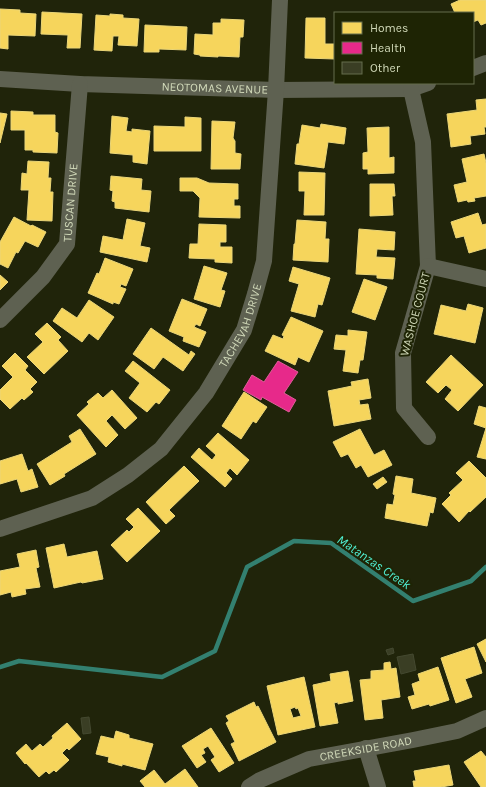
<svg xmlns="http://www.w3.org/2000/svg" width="486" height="787" font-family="Karla,sans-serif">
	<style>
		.homes { fill: #f6d55c; stroke: #ebd678; fill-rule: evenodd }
		.health { fill: #e7298a; stroke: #e05e98 }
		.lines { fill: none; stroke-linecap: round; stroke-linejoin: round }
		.stream { stroke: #338070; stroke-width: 4.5 }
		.building { fill: #3a3e24; stroke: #444930 }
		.street { stroke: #5e6151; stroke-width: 16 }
		.labels { text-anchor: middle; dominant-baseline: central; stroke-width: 4; stroke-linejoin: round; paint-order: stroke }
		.street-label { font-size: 12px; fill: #d0d8b8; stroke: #1e2404 }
		.water-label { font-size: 13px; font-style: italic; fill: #50edd3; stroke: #1e2404 }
	</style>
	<rect width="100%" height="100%" fill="#20240a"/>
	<!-- homes -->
	<g class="homes">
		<path d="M460,0H486V23L481,25L478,20L473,22V13H455L451,4Z"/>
		<path d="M0,9L20,10V13L36,14L35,36L8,35V49L0,48Z"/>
		<path d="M42,12L82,14L80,48H67L68,35L41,34Z"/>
		<path d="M110,14L123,15V18L139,19L137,46L118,45L119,36H113L112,51L94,50L96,15L110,16Z"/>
		<path d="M306,18H325V44H335V59L305,58Z"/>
		<path d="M221,19L244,20L243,37H240L239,57L218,56V57L200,56V55L194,54L195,34L213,35V23H221Z"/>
		<path d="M145,25L187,27L186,50L159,49V52H144Z"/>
		<path d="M486,99V127H484L485,134L470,136L471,144L451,147L447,114L477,110L476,100Z"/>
		<path d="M11,111L33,112V115H55V132L58,133L57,153L33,152V150H25V130H11Z"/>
		<path d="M0,113L7,114L0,143Z"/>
		<path d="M112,116L128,118L126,131L132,132V129L150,131L147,164L133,162V155L110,153Z"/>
		<path d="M185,117L201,118V151H154V126L185,127Z"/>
		<path d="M212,121L235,122L233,138L235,141V153L241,154L240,169H211Z"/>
		<path d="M321,124L346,128L344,144L328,142L324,168L295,164L297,144H299L302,125L320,128Z"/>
		<path d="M389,127V158L394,157V173L368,174V169H363V153L368,152L367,128Z"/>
		<path d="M484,154L486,163V196L474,198L475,201L468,202L467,200L458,202L454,185L467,182L462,159Z"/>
		<path d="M28,161L49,162L48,178H51L50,192H53L52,221L27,220L29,190H21L22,173L27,174Z"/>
		<path d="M299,172L325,173L324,215H304L305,191H299Z"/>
		<path d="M111,176L142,179L141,190L151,191L149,212L115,208V202L112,201L113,191L110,190Z"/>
		<path d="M180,178H197L209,183L238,184V199H234V206H240V218L199,217L200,198L193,191H180Z"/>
		<path d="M370,184H394L395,196H392L393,215L370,216Z"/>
		<path d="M478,213L482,225L486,224V248L469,253L464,236L456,238L451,222Z"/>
		<path d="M14,217L31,226L32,225L46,232L38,247L25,241L18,253L16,252L8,268L0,264V242Z"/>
		<path d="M127,219L145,223L140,246L150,248L147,262L100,252L103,236L123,240Z"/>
		<path d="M297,220L326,222L325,239H329L328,262L293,260L294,244H295Z"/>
		<path d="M199,224L226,225V242H220V247H232V263L215,262V259L189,258L190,244H198Z"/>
		<path d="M359,229L395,232L394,250L377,249L376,257L395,258L393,279L377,278V275L356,274Z"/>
		<path d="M105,258L133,269L126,286L121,284L120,287L126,289L119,304L113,302V304L88,293L97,273L99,274Z"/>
		<path d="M204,266L227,273L221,290L225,291L220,307L194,299Z"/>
		<path d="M293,267L330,278L322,305L318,304L315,317L291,311L299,284L289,281Z"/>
		<path d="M0,275L8,282L0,290Z"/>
		<path d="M364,279L387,287L375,320L352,312Z"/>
		<path d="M182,299L207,309L200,326L196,324L194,327L206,332L199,347L183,341L184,337L169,331Z"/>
		<path d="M89,300L114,317L98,340L89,333L82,342L53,321L62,308L77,318Z"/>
		<path d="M468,304L483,308L475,343L434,334L441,305L466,311Z"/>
		<path d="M291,317L323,331L309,362L298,357L295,365L265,351L273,335L283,339L284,336L282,335Z"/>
		<path d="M47,323L61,337L58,340L68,351L44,374L27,357L43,342L35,334Z"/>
		<path d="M151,328L189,355L191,351L195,354L183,371L163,357L154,369L133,354Z"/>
		<path d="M348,330L367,332L363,360H360L358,373L343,371L346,350L334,349L336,335L348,336Z"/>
		<path d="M15,353L28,366L25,370L37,382L30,389L33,392L24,400L22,398L10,409L0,399V390L13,377L2,366Z"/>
		<path d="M451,355L483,385L458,411L445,399L452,390L446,385L438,393L426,382Z"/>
		<path d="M133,361L170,390L159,404L156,402L147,412L129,398L140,383L125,371Z"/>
		<path d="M368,379L371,398L359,400L360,405L368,404L371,419L334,426L328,391L352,386L351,382Z"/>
		<path d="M112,390L137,418L125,429L112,415L106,421L118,435L106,447L77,415L89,404L87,402L98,393L103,398Z"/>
		<path d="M244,392L267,407L256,423L253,421L241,439L222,426Z"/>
		<path d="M479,406L486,408V459L477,457L486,428L474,424Z"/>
		<path d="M80,429L96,454L64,474L65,476L50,485L37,464L72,442L69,436Z"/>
		<path d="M360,429L374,455L384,450L392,465L368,477L361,465L356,468L348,454L341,457L333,442Z"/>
		<path d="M218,433L249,460L237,475L230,468L226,473L232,479L225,487L191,457L199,448L212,460L216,455L206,446Z"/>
		<path d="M22,454L28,471L32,469L38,487L21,492L17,479L0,484V461Z"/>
		<path d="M469,461L486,478V497L470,512L469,511L459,522L442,504L451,495L449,493L463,480L456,473Z"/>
		<path d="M184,466L199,481L169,510L175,516L166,524L146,502Z"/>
		<path d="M396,476L413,479L411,493L436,498L433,513L430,512L427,526L385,518L387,504L393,505L395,495L393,494Z"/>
		<path d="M383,477L387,482L377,489L373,484Z"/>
		<path d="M138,508L160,531L127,562L111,545L127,530L129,532L134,527L126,519Z"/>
		<path d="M64,544L67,557L97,551L103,579L82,583L81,582L54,588L46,548Z"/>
		<path d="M36,550L39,567L36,568L40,587L25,589L26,594L12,597L11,592L0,595V571L20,567L17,554Z"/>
		<path d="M486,639V662L477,644Z"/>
		<path d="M474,647L482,673L465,679L472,697L456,703L441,658Z"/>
		<path d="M390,662L391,669L396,668L400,697L381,700L383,718L365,720L360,680L371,679V671L384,670V663Z"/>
		<path d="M438,667L449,700L430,706L429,704L412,709L408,697L415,695L412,684L420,681L418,674Z"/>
		<path d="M348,671L353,701L338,704V702L334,703L338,723L320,726L313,685L331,681L330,674Z"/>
		<path d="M304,677L315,727L278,735L267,686ZM295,707L296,709L298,708L301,716L293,718L290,709Z"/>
		<path d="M254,702L256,707L258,706L276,742L239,761L231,744L235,742L226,723L229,721L226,716Z"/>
		<path d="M67,723L81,739L69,750L67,748L62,753L69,760L56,772L54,770L49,774L46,771L39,777L26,763L25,764L16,753L26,744L32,751L40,744L43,747L53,738L52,736Z"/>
		<path d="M211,728L234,763L219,772L211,760L215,757L208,746L203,749L205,753L201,755L206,762L197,768L182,746Z"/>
		<path d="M116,731L129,735V738L153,744L145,770L122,764V766L108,762L109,757L96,754L101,736L114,739Z"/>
		<path d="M481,751L486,757V787H481L464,762Z"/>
		<path d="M449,765L453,785L441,787H414L413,781H416L414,771Z"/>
		<path d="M185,769L198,787H145L140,781L154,770L165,784Z"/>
	</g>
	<!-- health -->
	<path class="health" d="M278,361L298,372L284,393L296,400L289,412L262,397L261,400L243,390L252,375L264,382Z"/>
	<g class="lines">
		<!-- stream -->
		<path class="stream" d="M0,667L19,661L162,677L215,651L247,567L294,541L331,543L413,601L471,581L486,567"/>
	</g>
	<!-- building -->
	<g class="building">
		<path d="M393,648L394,653L388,655L386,650Z"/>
		<path d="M413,654L416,670L401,674L397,657Z"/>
		<path d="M89,717L91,733L83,734L81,718Z"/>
	</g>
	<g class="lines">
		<!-- street -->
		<g class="street">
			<path d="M473,68L486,63"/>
			<path id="s1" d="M0,79L80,84L276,90L411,89L428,83"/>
			<path d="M411,89L423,142L428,266L403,353L404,408L428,437"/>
			<path d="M428,266L486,279"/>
			<path id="s2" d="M0,320L43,277L67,244L80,84"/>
			<path id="s3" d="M0,529L92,498L128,475L161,449L206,393L244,330L255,294L264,261L276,90L280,0"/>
			<path d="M366,748L378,787"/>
			<path id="s4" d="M249,787L260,780L309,759L413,740L457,731L486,718"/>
		</g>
	</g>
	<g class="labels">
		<!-- street labels -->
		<g class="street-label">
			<text stroke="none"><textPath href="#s1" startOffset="215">NEOTOMAS AVENUE</textPath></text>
			<text stroke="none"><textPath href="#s2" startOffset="143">TUSCAN DRIVE</textPath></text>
			<text transform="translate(415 314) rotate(-75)">WASHOE COURT</text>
			<text stroke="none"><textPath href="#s3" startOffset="330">TACHEVAH DRIVE</textPath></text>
			<text stroke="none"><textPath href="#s4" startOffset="124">CREEKSIDE ROAD</textPath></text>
		</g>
		<!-- water labels -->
		<g class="water-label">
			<text transform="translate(374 562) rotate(34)">Matanzas Creek</text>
		</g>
	</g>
	<!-- legend -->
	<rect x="334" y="12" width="140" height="72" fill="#1e2404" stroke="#656c4c"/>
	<rect x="342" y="22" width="20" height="12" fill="#f6d55c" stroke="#656c4c"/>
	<text x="370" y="32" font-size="12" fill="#d0d8b8">Homes</text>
	<rect x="342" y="42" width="20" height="12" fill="#e7298a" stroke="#656c4c"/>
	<text x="370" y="52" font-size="12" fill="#d0d8b8">Health</text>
	<rect x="342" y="62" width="20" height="12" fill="#3a3e24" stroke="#656c4c"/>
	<text x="370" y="72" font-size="12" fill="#d0d8b8">Other</text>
</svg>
